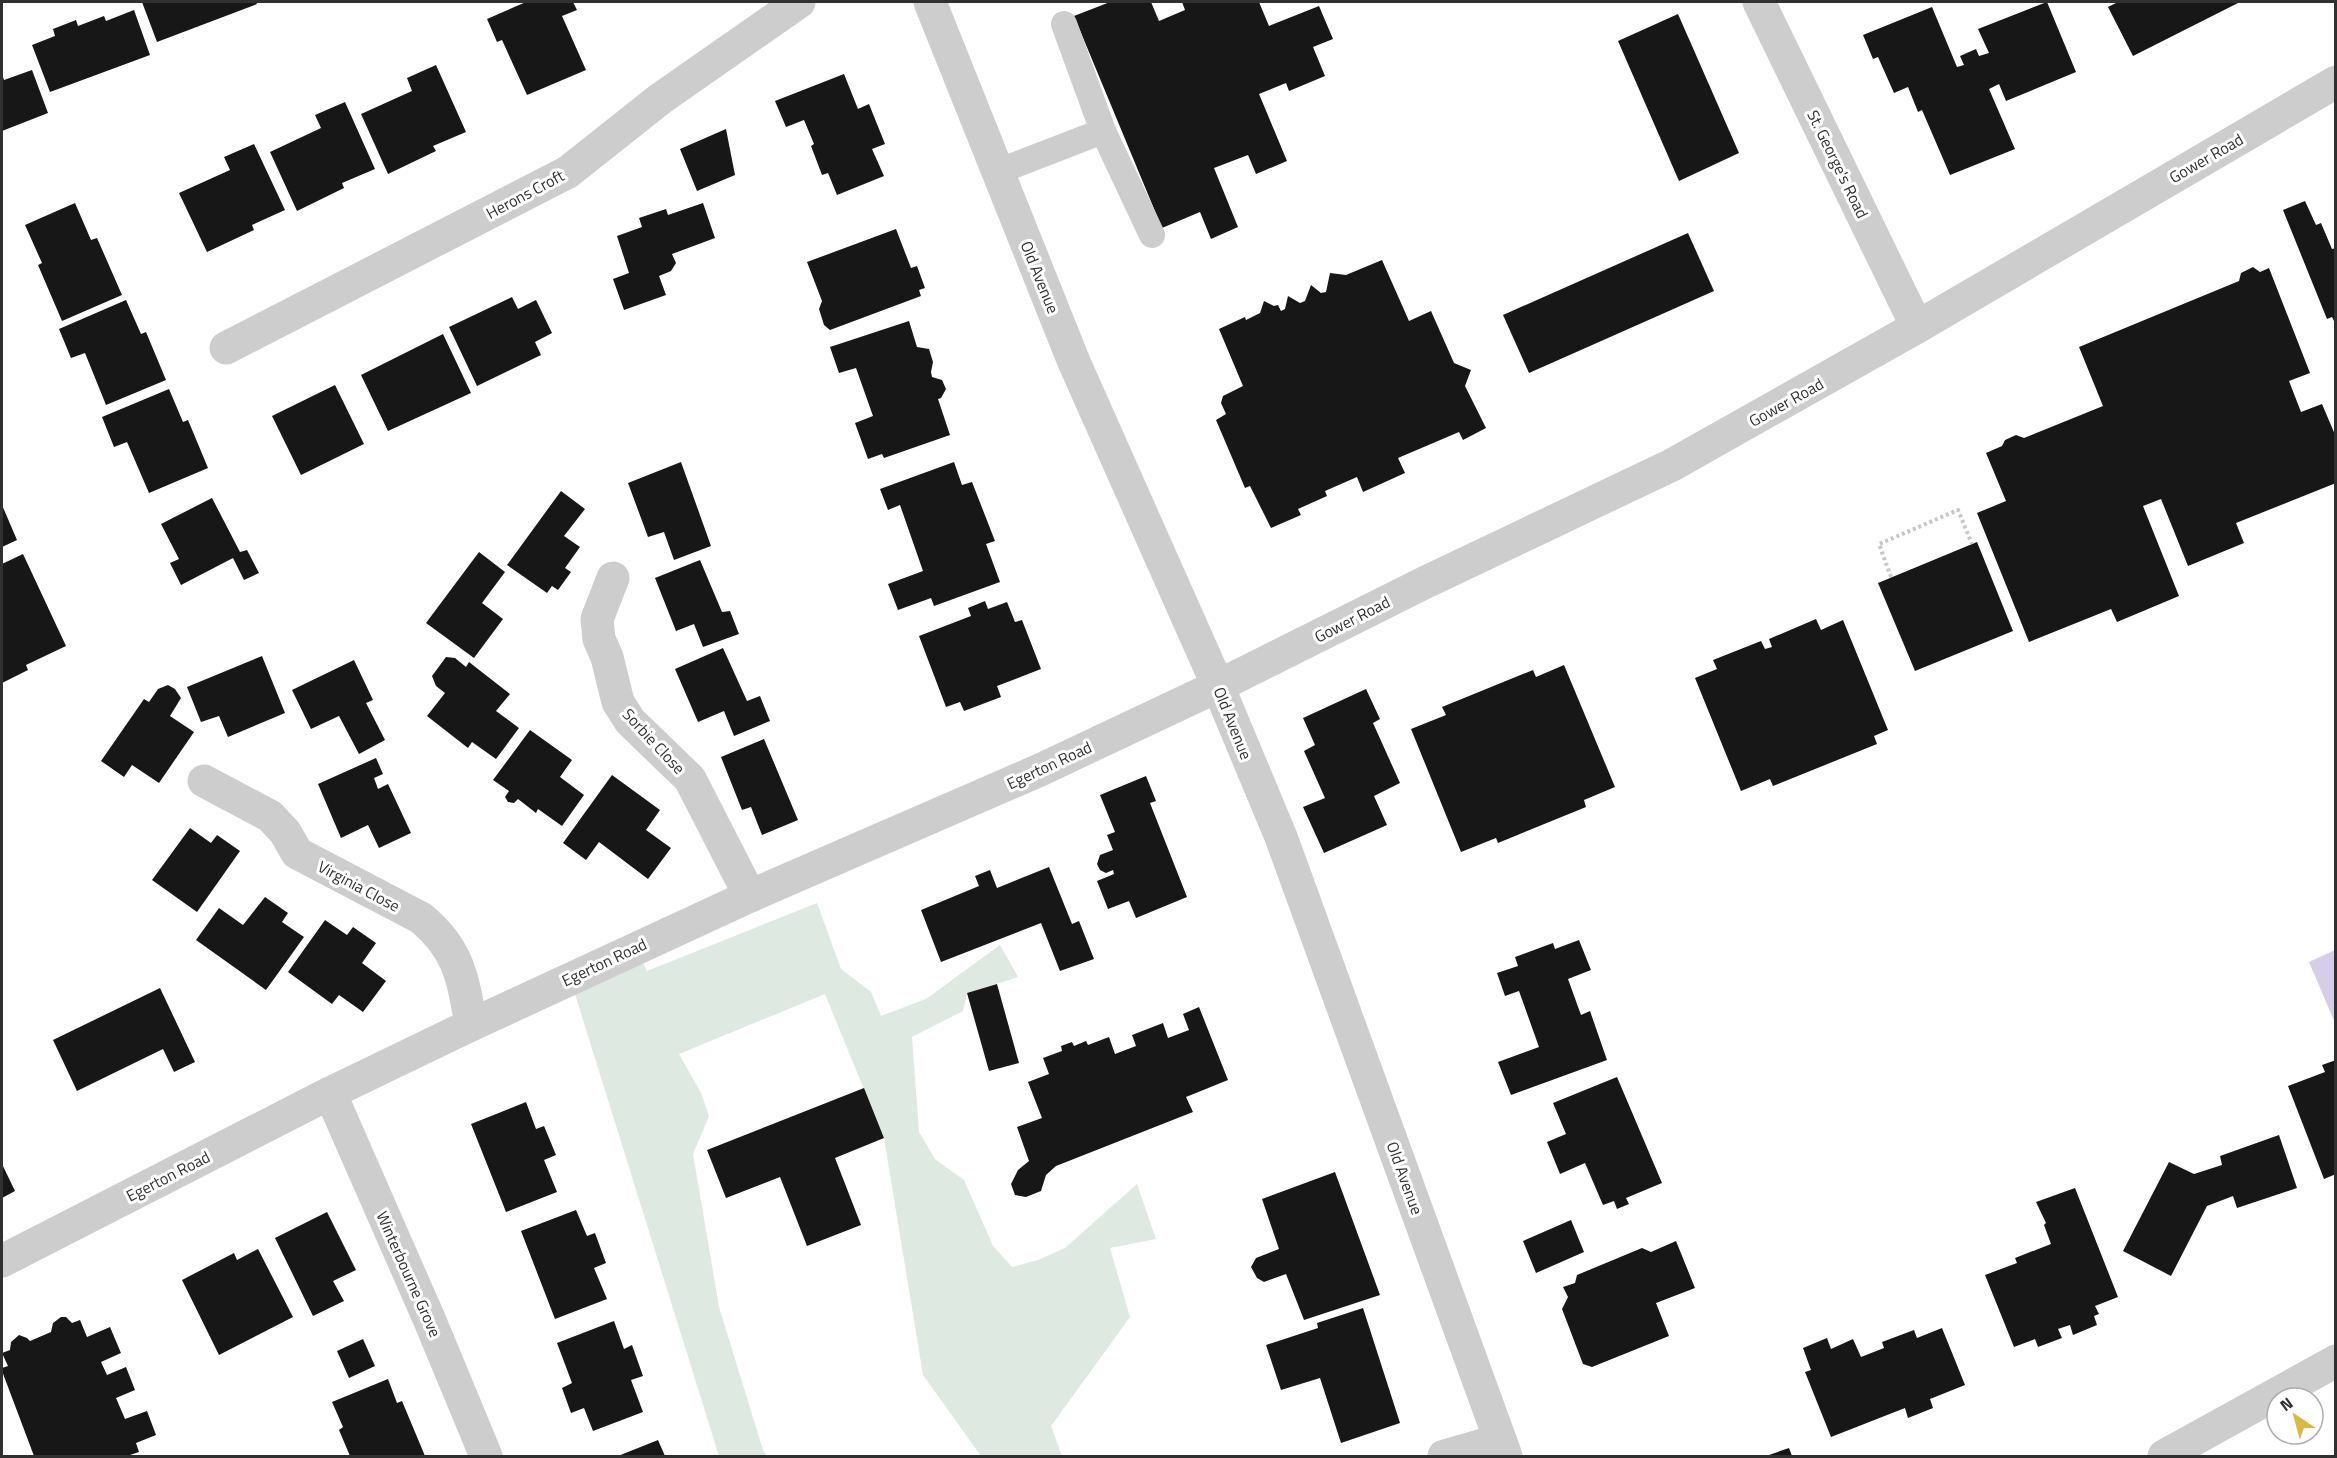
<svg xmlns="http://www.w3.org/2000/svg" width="2337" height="1458" font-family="'Titillium Web',sans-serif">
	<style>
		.green { fill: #dde9e1 }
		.water { fill: #d6cee9 }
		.building { fill: #171717 }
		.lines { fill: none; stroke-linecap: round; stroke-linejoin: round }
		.path { stroke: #c7c7c7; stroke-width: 4; stroke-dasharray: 3 3; stroke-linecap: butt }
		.service { stroke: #cdcdcd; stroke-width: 26 }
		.minor { stroke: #cdcdcd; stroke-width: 33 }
		.labels { text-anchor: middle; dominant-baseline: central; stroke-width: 6; stroke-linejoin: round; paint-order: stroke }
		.street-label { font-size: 16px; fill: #303030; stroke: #fff }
	</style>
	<rect width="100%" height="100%" fill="#fff"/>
	<!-- green -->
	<path class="green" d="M817,903L841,969L871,992L881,1016L926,999L1000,945L1018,977L967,993L963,1011L912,1037L919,1132L935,1159L964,1180L993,1246L1012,1267L1038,1260L1065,1248L1137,1184L1156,1239L1110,1248L1130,1317L1051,1426L1062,1456H981L923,1375L884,1138L825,994L679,1054L701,1093L709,1116L693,1154L719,1307L763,1450L767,1456H719L570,978L636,947L647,971Z"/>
	<!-- water -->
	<path class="water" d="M2335,950V1023L2309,962Z"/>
	<!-- building -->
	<g class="building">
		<path d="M142,2H256L257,4L157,42Z"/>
		<path d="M526,2H573L577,10L562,16L586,70L527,95L502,40L497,42L487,19Z"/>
		<path d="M1110,2H1151L1159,21L1185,10L1182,2H1259L1269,26L1319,6L1333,39L1313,47L1325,76L1289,91L1286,83L1259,94L1287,161L1256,174L1248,155L1214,168L1238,227L1211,239L1200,212L1162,228L1074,16Z"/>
		<path d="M2047,2L2076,72L2006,101L1999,84L1989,89L2015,149L1950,175L1922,110L1918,112L1908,87L1894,93L1878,57L1873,59L1863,35L1932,7L1957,67L1964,65L1960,56L1976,49L1979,56L1989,53L1978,29Z"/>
		<path d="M2118,2H2240L2133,56L2108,7Z"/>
		<path d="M134,10L150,55L50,92L32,45L55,36L53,29L76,20L78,26L104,16L106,21Z"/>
		<path d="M1678,14L1739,153L1679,181L1618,41Z"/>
		<path d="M436,65L466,132L433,146L436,151L388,174L361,114L412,91L407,78Z"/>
		<path d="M32,70L48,113L2,131V74L4,80Z"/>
		<path d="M844,74L858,109L869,104L885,144L872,149L884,176L837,195L828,173L822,175L811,146L814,144L804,120L786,127L775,101Z"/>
		<path d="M345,102L375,169L342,183L344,188L297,211L270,152L321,128L315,115Z"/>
		<path d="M726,129L735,175L697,191L680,149Z"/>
		<path d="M254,144L285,210L252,225L254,230L207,252L179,193L230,170L224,157Z"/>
		<path d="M2305,201L2316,225L2321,223L2332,249L2336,248V325L2332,317L2327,319L2283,210Z"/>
		<path d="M75,203L91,240L97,238L122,295L62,321L38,265L42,263L25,225Z"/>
		<path d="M703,203L715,238L672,254L676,263L671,271L659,276L666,295L624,310L613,279L629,273L617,236L642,227L639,218L666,209L668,215Z"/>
		<path d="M896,229L911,268L917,266L925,288L919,290L921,296L830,330L824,325L819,309L822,301L807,262Z"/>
		<path d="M1688,233L1714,291L1529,373L1503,315Z"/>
		<path d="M1382,260L1409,321L1431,311L1454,363L1471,370L1465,386L1486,428L1463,440L1459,432L1398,458L1405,473L1363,492L1357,477L1325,491L1327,496L1298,509L1301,515L1271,528L1250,486L1245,488L1216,420L1226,414L1221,403L1223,396L1243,386L1219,329L1245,317L1246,320L1260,313L1264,301L1274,306L1278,305L1281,311L1285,309L1288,296L1300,303L1305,301L1311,285L1321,293L1326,292L1330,273L1346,275Z"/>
		<path d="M2253,267L2260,272L2269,268L2310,373L2289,381L2301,412L2322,404L2336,437V483L2236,523L2244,543L2188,566L2161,499L2143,506L2179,596L2117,622L2111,609L2029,642L1977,513L2006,501L1986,453L2002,446L2005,440L2016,435L2024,438L2103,406L2079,347L2239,281L2241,273Z"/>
		<path d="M512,297L518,309L536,300L552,333L535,342L541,355L477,386L449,327Z"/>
		<path d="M126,300L141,334L146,332L166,380L106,405L85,353L71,358L59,329Z"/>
		<path d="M909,321L917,347L929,349L933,362L931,372L932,377L942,380L946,389L941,398L938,399L950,435L884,458L882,454L868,459L855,423L873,416L856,368L839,373L830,347Z"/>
		<path d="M443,334L471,393L388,431L361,375Z"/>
		<path d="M335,385L364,444L301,475L272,416Z"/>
		<path d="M169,389L183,422L188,420L208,468L149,493L127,442L114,447L102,417Z"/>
		<path d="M681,462L711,546L674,560L664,532L648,537L628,483Z"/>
		<path d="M954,462L962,485L972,482L995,541L986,544L1000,582L934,606L931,598L898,610L888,584L923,571L900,505L888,510L880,489Z"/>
		<path d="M561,491L585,509L564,536L580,547L565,568L571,572L558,590L552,586L547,593L507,565Z"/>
		<path d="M212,498L240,552L247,550L259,573L244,580L233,558L181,585L170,563L179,559L161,524Z"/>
		<path d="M2,505L17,540L2,547Z"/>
		<path d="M1977,542L2013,631L1915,671L1878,583Z"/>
		<path d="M479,552L505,572L482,603L503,619L474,658L426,623Z"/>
		<path d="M23,554L66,646L26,665L28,670L2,683V564Z"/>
		<path d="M700,560L722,612L730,611L739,634L703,647L694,624L676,631L655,578Z"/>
		<path d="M985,601L988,609L1007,602L1015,622L1022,620L1041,669L997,686L1001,697L964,711L960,702L946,707L919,636L971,616L968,608Z"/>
		<path d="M1816,619L1821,630L1843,620L1888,730L1874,736L1877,744L1773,786L1770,779L1741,791L1695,678L1717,669L1713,660L1761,641L1765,649L1772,647L1769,639Z"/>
		<path d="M723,648L747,701L760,696L770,721L734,736L724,711L698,722L675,669Z"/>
		<path d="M262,656L285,713L228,737L219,716L201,722L187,687Z"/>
		<path d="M446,657L455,658L466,667L469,662L510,694L496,711L519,728L496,759L472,742L468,748L427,716L445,693L436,686L432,676Z"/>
		<path d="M354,660L373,700L366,703L385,740L359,754L339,716L311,729L292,690Z"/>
		<path d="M1564,665L1615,787L1584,800L1586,807L1498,843L1496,838L1461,852L1411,729L1446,715L1442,707L1533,670L1536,677Z"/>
		<path d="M168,685L175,689L181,698L170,716L194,732L159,783L132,765L124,777L101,761L144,699L149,702L158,689Z"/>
		<path d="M1366,689L1380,719L1373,723L1400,783L1374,796L1387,825L1324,853L1303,807L1325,798L1304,751L1315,745L1303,718Z"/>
		<path d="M530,730L572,760L560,777L584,795L562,826L538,809L536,813L518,799L514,803L508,802L505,797L509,791L493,780Z"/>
		<path d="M764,739L798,820L762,835L751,807L742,810L721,757Z"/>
		<path d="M376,758L383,774L374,778L378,789L388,784L411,833L379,848L368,825L341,838L318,784Z"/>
		<path d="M612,775L660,810L646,830L671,848L648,879L599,842L586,860L563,843Z"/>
		<path d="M1146,776L1156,801L1150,803L1187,897L1136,918L1129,901L1108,909L1097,881L1114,874L1113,870L1106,873L1100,870L1097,864L1100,855L1113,850L1107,835L1115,832L1100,795Z"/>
		<path d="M190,828L211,843L217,835L240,851L197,912L152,880Z"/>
		<path d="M1049,867L1072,924L1079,921L1094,959L1060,971L1041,923L941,962L921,910L979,886L975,876L990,870L997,888Z"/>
		<path d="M265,897L288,913L282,922L304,937L266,990L196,940L219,908L243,925Z"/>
		<path d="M325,920L347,935L353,927L376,943L362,963L386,981L363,1012L339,995L332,1004L288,972Z"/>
		<path d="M1579,940L1591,970L1568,979L1581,1015L1590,1011L1607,1060L1511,1095L1498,1062L1539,1047L1519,991L1505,996L1497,973L1518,966L1515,957L1553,943L1555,949Z"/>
		<path d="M997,984L1019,1063L989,1071L967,993Z"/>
		<path d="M160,988L195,1062L174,1072L163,1049L77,1091L53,1040Z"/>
		<path d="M1199,1007L1228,1080L1186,1097L1193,1112L1056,1166L1046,1175L1041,1191L1026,1197L1015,1195L1011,1184L1018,1170L1029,1161L1017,1127L1042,1118L1028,1082L1049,1074L1043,1058L1062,1051L1061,1046L1072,1042L1074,1046L1086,1041L1088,1045L1109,1037L1115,1054L1136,1046L1132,1035L1163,1023L1168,1038L1189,1030L1183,1014Z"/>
		<path d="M2336,1060V1174L2324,1179L2288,1086L2325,1072L2322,1065Z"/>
		<path d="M1617,1077L1662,1183L1626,1198L1629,1204L1617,1209L1614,1201L1603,1205L1585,1163L1560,1174L1547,1142L1566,1134L1553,1103Z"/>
		<path d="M864,1088L884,1138L835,1158L861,1225L807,1246L780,1177L726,1198L707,1150Z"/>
		<path d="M526,1102L536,1129L544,1126L556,1155L544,1160L557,1192L506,1212L471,1124Z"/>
		<path d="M2279,1135L2297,1188L2237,1208L2233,1196L2207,1206L2171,1276L2123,1251L2169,1162L2194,1174L2222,1165L2220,1156Z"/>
		<path d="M2,1164L15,1191L2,1198Z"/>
		<path d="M1335,1172L1380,1295L1304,1320L1286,1274L1264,1282L1257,1278L1251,1267L1256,1258L1279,1249L1262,1199Z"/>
		<path d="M2075,1188L2118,1297L2095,1306L2099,1314L2094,1316L2097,1325L2073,1335L2070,1325L2058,1329L2062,1338L2038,1347L2035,1339L2014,1347L1985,1275L2017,1263L2015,1258L2051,1244L2044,1225L2046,1223L2036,1202Z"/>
		<path d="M576,1210L587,1236L595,1233L606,1263L594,1268L607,1299L555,1319L521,1231Z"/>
		<path d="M327,1212L356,1270L333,1281L344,1301L313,1316L275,1238Z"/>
		<path d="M1571,1220L1584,1252L1536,1273L1523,1241Z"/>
		<path d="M1676,1241L1695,1288L1656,1303L1669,1336L1592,1367L1583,1364L1562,1309L1568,1297L1563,1287L1575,1283L1577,1275L1642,1248L1651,1252Z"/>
		<path d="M258,1249L293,1317L219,1355L182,1280L234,1253L237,1260Z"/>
		<path d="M1363,1308L1400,1423L1341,1443L1320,1378L1281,1390L1266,1345L1318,1328L1317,1323Z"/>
		<path d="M61,1317H66L72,1323L80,1320L87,1337L110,1327L121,1353L101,1362L107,1375L126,1367L135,1390L116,1398L125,1419L147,1411L156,1435L136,1443L139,1452L127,1456H34L2,1371V1368L8,1366L2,1353L10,1350L11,1342L19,1335L27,1338L30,1341L51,1332L53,1323Z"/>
		<path d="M614,1321L624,1349L632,1345L643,1376L631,1380L643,1412L593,1431L584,1408L571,1413L562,1388L572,1383L557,1343Z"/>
		<path d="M1942,1328L1965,1385L1930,1399L1933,1408L1908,1418L1905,1408L1831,1437L1805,1372L1811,1370L1803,1348L1827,1338L1831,1349L1853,1339L1861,1357L1884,1348L1882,1342L1914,1330L1917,1338Z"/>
		<path d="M363,1339L375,1366L349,1378L337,1351Z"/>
		<path d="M388,1379L397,1403L402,1401L425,1456H350L339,1430L343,1427L332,1402Z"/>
		<path d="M658,1440L665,1456H618Z"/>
		<path d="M1789,1448L1792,1456H1766Z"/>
	</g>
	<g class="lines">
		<!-- path -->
		<path class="path" d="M1891,577L1879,544L1958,510L1972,544"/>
		<!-- service -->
		<g class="service">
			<path d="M1103,131L1152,235"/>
			<path d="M997,172L1103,131L1064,24"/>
		</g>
		<!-- minor -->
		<g class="minor">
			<path d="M930,2L1074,362L1218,686L1281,837L1506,1456"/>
			<path d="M1759,2L1917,327"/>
			<path d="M226,348L568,172L660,99L799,2"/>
			<path d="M613,578L597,619L599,639L607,657L618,702L630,721L690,779L750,896"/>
			<path d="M204,781L270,816L285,832L297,853L421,918C459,949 463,979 471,1025"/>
			<path d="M330,1093L430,1321L486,1456"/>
			<path d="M2,1261L330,1093L471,1025L750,896L1040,770L1218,686L1426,582L1672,465L1917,327L2336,82"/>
			<path d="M1444,1456L1500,1440"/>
			<path d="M2164,1456L2336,1361"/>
		</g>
	</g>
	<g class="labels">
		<!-- street labels -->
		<g class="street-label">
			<text transform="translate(2206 158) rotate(-30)">Gower Road</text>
			<text transform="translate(1838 164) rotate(64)">St. George's Road</text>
			<text transform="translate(525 194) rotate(-28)">Herons Croft</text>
			<text transform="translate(1040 277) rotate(68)">Old Avenue</text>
			<text transform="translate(1786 402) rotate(-29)">Gower Road</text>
			<text transform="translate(1352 619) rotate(-27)">Gower Road</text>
			<text transform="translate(1233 723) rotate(68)">Old Avenue</text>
			<text transform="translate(654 741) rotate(47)">Sorbie Close</text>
			<text transform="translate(1049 765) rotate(-25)">Egerton Road</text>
			<text transform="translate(359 886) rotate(28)">Virginia Close</text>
			<text transform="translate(604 962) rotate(-25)">Egerton Road</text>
			<text transform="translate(168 1176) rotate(-27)">Egerton Road</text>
			<text transform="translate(1405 1178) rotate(70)">Old Avenue</text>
			<text transform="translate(409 1274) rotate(66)">Winterbourne Grove</text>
		</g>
	</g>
	<!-- border -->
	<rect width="2337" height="1458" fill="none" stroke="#303030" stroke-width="6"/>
	<!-- north arrow -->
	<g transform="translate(2295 1416) rotate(324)"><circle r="28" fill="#ffffff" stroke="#acacac" stroke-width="1.5"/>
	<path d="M0-4.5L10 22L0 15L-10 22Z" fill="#d5bb44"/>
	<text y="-9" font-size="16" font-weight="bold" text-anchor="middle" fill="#303030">N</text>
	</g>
</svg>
